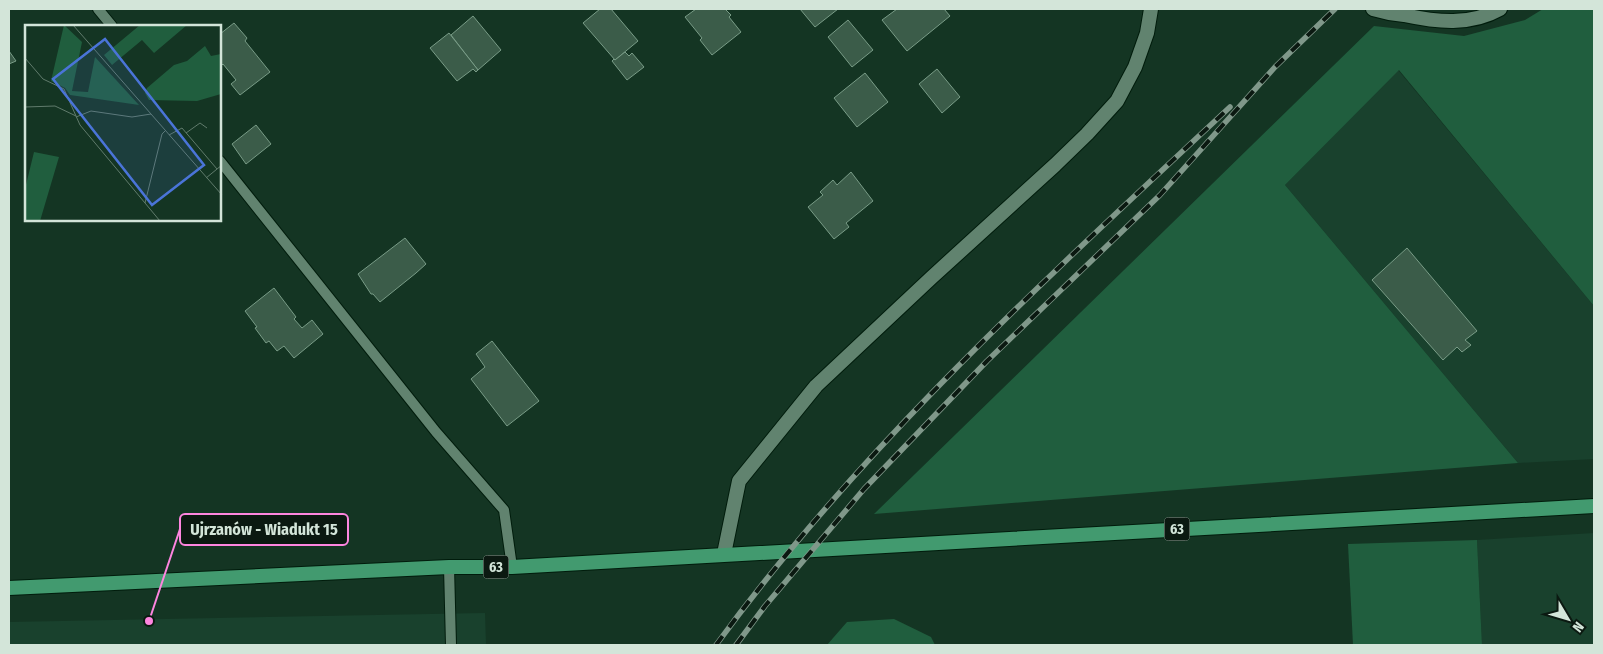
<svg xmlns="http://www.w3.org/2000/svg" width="1603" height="654" font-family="'Fira Sans Condensed',sans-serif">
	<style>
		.built { fill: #19412d }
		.green { fill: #205e3e }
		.building { fill: #3b5c49; stroke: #799c87 }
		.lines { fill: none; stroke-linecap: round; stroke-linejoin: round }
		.service-casing { stroke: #001c0c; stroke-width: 12 }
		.minor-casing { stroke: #001c0c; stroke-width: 16 }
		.primary-casing { stroke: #001c0c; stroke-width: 16 }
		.service { stroke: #61836f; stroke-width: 10 }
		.minor { stroke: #61836f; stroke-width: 14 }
		.primary { stroke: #429a6f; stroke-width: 14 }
		.rail-casing { stroke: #80988a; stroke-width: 5.5 }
		.rail { stroke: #0b1911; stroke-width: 4; stroke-dasharray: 11; stroke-linecap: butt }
		.labels { text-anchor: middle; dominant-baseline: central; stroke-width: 4; stroke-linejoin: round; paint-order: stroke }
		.shield { fill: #0b1911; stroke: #97a89d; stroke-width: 1 }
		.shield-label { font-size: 14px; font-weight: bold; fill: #d3e5d9 }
		.inset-road { fill: none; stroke: #607b6c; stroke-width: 1 }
		.view { fill: #4a74d8; fill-opacity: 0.15; stroke: #4a74d8; stroke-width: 2.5 }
		.inset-edge { fill: none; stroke: #d3e5d9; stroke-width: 2.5 }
		.leader { fill: none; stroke: #fe85df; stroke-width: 2 }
		.callout-dot { fill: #fe85df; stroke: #0b1911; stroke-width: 2 }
		.callout { fill: #0b1911; stroke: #fe85df; stroke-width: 2 }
		.callout-label { font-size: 16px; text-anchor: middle; font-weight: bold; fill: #d3e5d9 }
	</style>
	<rect width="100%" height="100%" fill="#143523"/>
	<!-- built -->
	<g class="built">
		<path d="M1398,70L1594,306V459L1518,463L1285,185Z"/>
		<path d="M1594,533V645H1482L1477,540Z"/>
		<path d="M485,613L486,645H9V622Z"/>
	</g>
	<!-- green -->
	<g class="green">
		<path d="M1543,9H1594V306L1399,70L1285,185L1518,463L874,514L1374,26L1464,36L1525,20Z"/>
		<path d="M1477,540L1482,645H1353L1348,544Z"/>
		<path d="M894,619L931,637L935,645H827L847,622Z"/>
	</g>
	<!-- building -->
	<g class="building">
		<path d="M600,9H611L638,41L615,60L583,23Z"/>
		<path d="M696,9H725L731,15L729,17L741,32L712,55L700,40L702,38L685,17Z"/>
		<path d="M800,9H838L815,27Z"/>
		<path d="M897,9H944L950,16L907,51L882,20Z"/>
		<path d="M473,16L501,50L478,70L451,35Z"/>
		<path d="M848,20L873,50L852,67L828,37Z"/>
		<path d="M234,23L247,38L245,41L270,72L240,95L231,84L236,80L223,64L220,67V34Z"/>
		<path d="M449,33L478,70L476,72L473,69L457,81L430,48Z"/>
		<path d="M9,51L16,61L9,64Z"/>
		<path d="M625,52L629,56L632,53L644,67L627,80L612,61L614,59L615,60Z"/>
		<path d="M937,69L960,97L942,113L919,84Z"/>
		<path d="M865,73L888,102L857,127L834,98Z"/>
		<path d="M256,125L271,144L246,164L232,144Z"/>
		<path d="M851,172L873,201L846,223L849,227L834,239L808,207L823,195L820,192L833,180L837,185Z"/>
		<path d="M405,238L426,264L416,273L380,302L373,294H371L358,274Z"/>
		<path d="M1407,248L1477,331L1465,340L1471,345L1462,352L1457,347L1443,360L1372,280Z"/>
		<path d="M274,288L296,317L294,319L302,328L312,320L323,334L294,358L284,346L277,351L269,341L266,343L255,328L257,327L245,311Z"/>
		<path d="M492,341L539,401L507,426L471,379L485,367L476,354Z"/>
	</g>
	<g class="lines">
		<!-- service casing -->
		<g class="service-casing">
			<g id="service">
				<path d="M98,9L112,26"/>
				<path d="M220,161L436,432L504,510L512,567"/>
				<path d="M449,567L451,645"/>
			</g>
		</g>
		<!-- minor casing -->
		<g class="minor-casing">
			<g id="minor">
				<path d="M1373,9C1383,12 1393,14 1404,15C1437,22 1470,26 1500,9"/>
				<path d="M724,554L739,481L816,386L931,278L1055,165L1087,134L1117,101L1135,67L1147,33L1151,9"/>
			</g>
		</g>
		<!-- primary casing -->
		<g class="primary-casing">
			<path id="primary" d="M9,588L449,567H512L1594,506"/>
		</g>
		<!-- service -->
		<use href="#service" class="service"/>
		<!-- minor -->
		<use href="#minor" class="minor"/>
		<!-- primary -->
		<use href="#primary" class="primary"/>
		<!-- rail casing -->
		<g class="rail-casing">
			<g id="rail">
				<path d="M716,645C863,444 1049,276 1230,107"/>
				<path d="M736,645L765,606L864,489L987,361L1160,195L1275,67L1335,9"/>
			</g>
		</g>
		<!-- rail -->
		<use href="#rail" class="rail"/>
	</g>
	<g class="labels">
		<!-- shield labels -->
		<g class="shield">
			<rect x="1164.5" y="517.5" width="25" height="23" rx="4"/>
			<rect x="483.5" y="555.5" width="25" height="23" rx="4"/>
		</g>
		<g class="shield-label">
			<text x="1177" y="529">63</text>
			<text x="496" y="567">63</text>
		</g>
	</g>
	<!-- overview -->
	<g transform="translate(25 25)">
		<rect width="196" height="196" fill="#143523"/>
		<path d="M39,0L57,17L47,66L63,67L70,32L114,80L45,70L40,63L26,56ZM115,0H162L129,28L117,15L87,40L79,30ZM180,21L186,31L196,29V69L172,76L124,75L120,68L122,63L149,40L162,36ZM9,127L34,132L15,196H0V164Z" fill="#205e3e"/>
		<path class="inset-road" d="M48,0L197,170M0,33L18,54L39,64L55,100L135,196M0,82L30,81L51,91M51,92L66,86L107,92L126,89M161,108L175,98L182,103M144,110L157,103L192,144M181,153L197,140M120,178L137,109L141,105"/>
		<path class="view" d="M80,14L179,140L127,180L28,54Z"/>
		<rect width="196" height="196" class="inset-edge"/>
	</g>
	<!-- callouts -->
	<path class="leader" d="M149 621L180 529"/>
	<circle class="callout-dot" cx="149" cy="621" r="5"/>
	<rect class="callout" x="180" y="514" width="168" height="31" rx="5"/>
	<g class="callout-label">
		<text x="264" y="535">Ujrzanów - Wiadukt 15</text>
	</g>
	<!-- border -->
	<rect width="1603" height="654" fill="none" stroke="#d3e5d9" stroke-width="20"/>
	<!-- north arrow -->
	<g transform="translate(1568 619) rotate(128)" stroke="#0b1911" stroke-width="4" paint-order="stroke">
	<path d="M0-4L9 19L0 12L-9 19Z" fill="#d3e5d9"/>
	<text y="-8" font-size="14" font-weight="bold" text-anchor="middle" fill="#d3e5d9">N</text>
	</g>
</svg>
